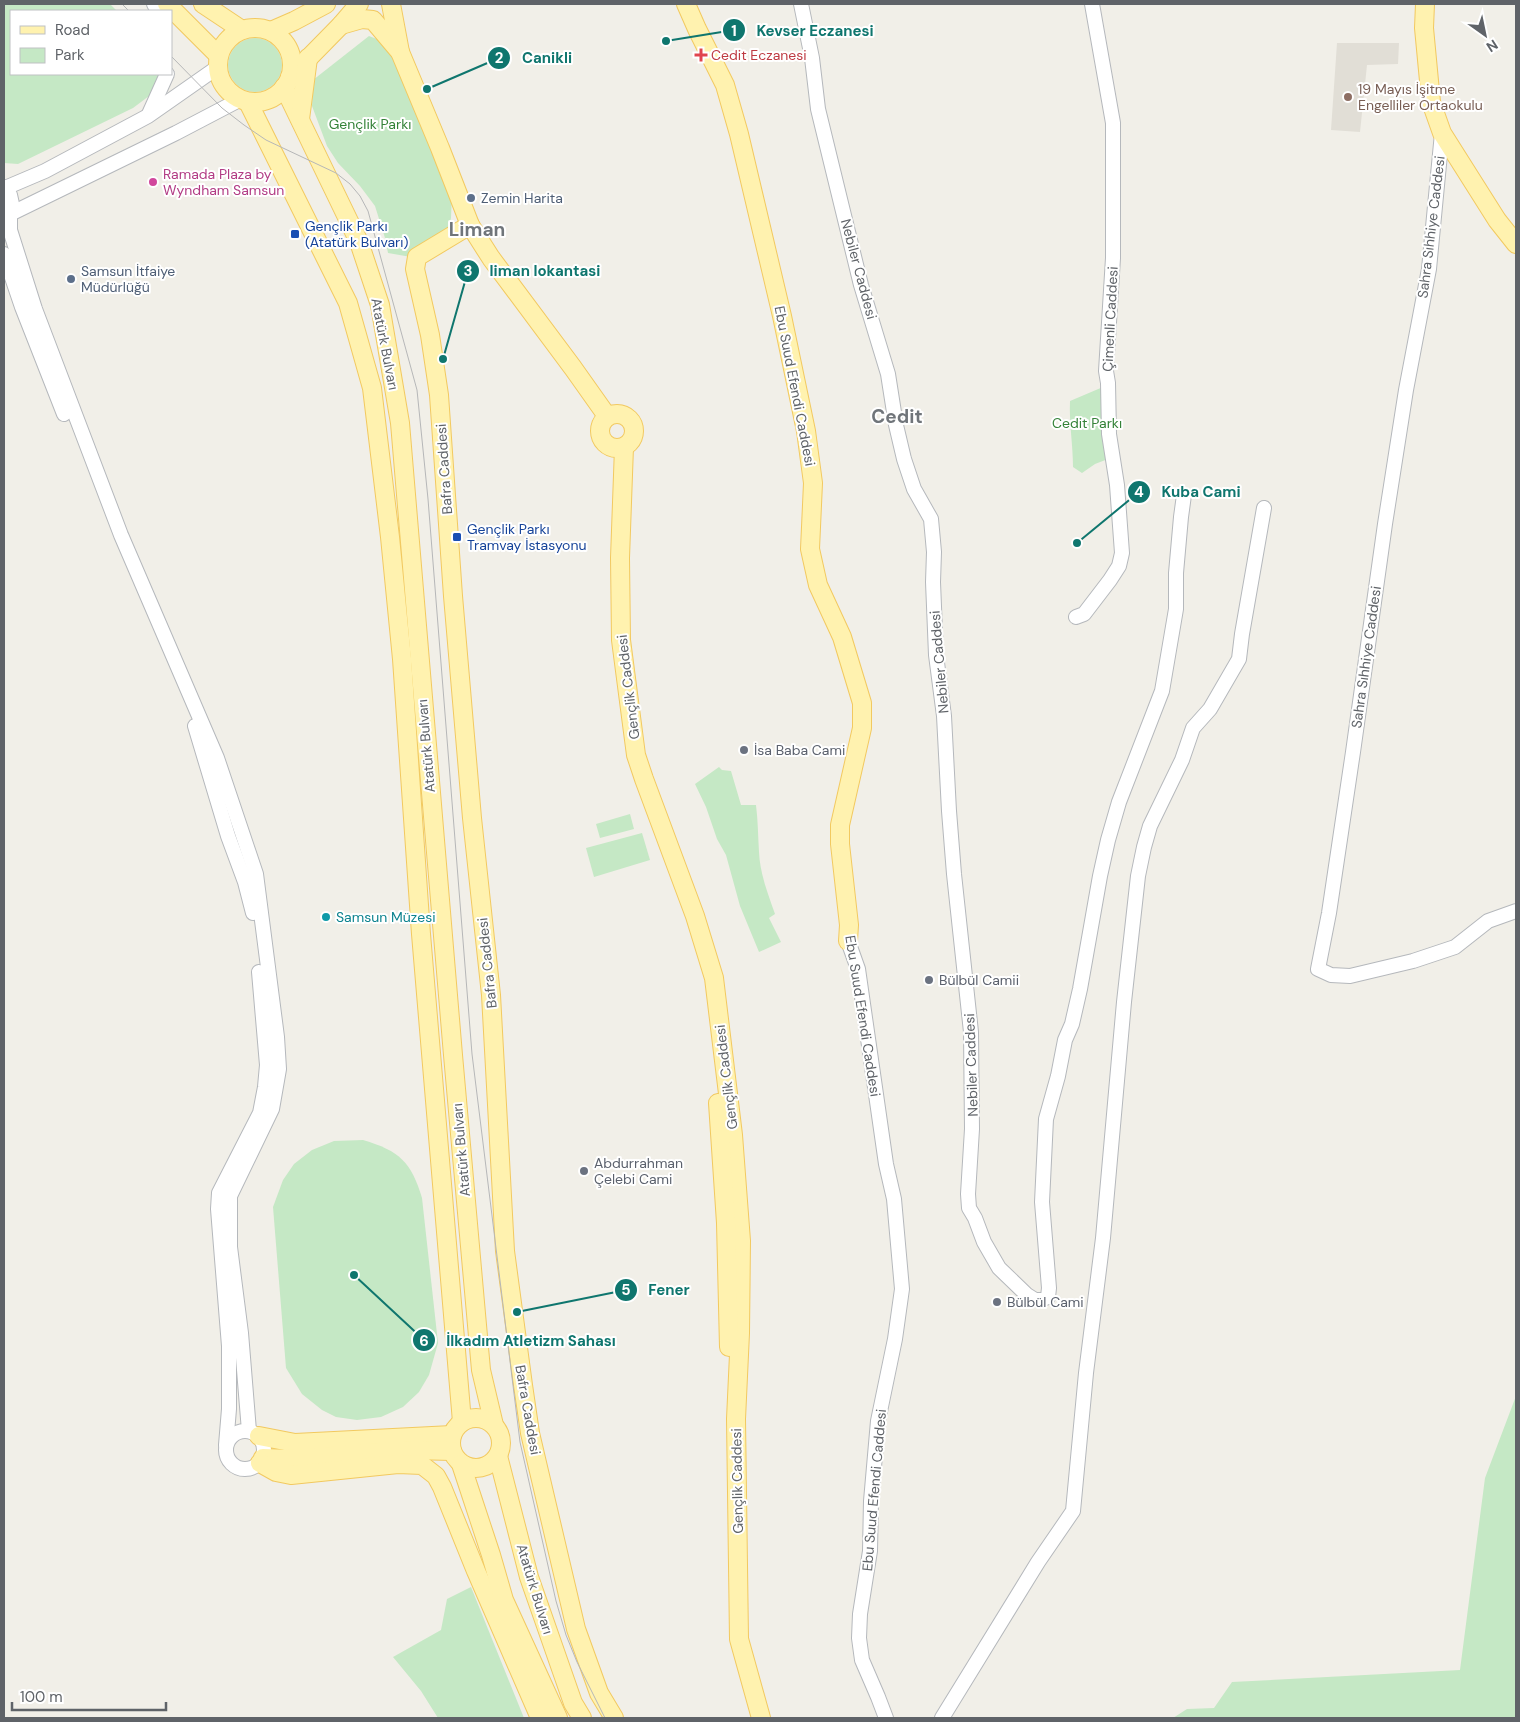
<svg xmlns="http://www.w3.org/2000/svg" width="1520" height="1722" font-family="'DM Sans',sans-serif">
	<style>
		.education { fill: #e1ded6 }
		.green { fill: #c5e8c5 }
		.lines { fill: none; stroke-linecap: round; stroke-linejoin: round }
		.minor-casing { stroke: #b5b8bc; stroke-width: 16 }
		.major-casing { stroke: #f2c960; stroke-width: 20 }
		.minor { stroke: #fff; stroke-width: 14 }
		.major { stroke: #fff2af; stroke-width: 18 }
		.tram { stroke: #b6b7b8; stroke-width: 1 }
		.health-dot { fill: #e0444e; stroke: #fff; stroke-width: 2 }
		.education-dot { fill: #8d6e63; stroke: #fff; stroke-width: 2 }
		.hotel-dot { fill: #d1479c; stroke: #fff; stroke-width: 2 }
		.service-dot { fill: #5c6f8a; stroke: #fff; stroke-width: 2 }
		.transit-dot { fill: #1a4fb4; stroke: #fff; stroke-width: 2 }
		.worship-dot { fill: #6b7280; stroke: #fff; stroke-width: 2 }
		.culture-dot { fill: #0f9aa8; stroke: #fff; stroke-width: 2 }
		.labels { text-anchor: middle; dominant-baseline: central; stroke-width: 4; stroke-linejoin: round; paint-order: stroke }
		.health-label { font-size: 14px; fill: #be3a42; stroke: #fff; text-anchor: start }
		.education-label { font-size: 14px; fill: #785e54; stroke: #fff; text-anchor: start }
		.park-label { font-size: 14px; fill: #348238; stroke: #fff }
		.hotel-label { font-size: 14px; fill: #b23c85; stroke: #fff; text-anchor: start }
		.service-label { font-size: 14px; fill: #4e5e75; stroke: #fff; text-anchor: start }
		.transit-label { font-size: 14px; fill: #164399; stroke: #fff; text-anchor: start }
		.street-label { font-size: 14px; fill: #5f6368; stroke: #fff }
		.worship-label { font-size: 14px; fill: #5b616d; stroke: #fff; text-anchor: start }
		.culture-label { font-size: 14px; fill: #0d838f; stroke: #fff; text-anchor: start }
		.district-label { font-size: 19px; font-weight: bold; fill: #70757a; stroke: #fff }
		.leader { fill: none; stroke: #0f766e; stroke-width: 2 }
		.callout-dot { fill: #0f766e; stroke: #fff; stroke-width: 2 }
		.mark-label { font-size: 15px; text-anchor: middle; font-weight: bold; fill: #fff }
		.callout-label { font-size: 15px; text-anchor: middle; font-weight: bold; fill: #0f766e; stroke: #fff; stroke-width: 4; stroke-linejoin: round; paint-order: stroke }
	</style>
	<rect width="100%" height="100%" fill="#f1efe8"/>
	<!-- education -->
	<path class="education" d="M1337,43H1399L1398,64L1367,65L1360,132L1331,130Z"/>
	<!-- green -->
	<g class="green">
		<path d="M4,4H110L117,11H11V74H163L157,90L133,108L18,164L4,163Z"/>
		<path d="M369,36L382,41L395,51L452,194L451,218L448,231L411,257L388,253L385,238L375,206L360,186L338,163L327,146L312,106L313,80Z"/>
		<circle cx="255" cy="65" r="27"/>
		<path d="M1103,387L1108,459L1095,464L1082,473L1073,467C1073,445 1069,423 1070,401Z"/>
		<path d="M719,767L722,770L731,771L741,805H756C758,821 758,836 759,852C760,874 768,894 775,914L769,918L781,942L759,952L740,906L726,855L717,839L706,807L695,784Z"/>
		<path d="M630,814L634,829L600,838L596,824Z"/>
		<path d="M642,833L650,860L594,877L586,848Z"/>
		<path d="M363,1140C400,1151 411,1162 422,1198L438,1343L429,1375L419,1392L403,1407L381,1417L357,1420L336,1417L322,1410L302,1394L286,1368L273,1207L283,1180L294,1164L312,1150L334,1141Z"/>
		<path d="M1516,1396V1718H1173L1187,1709L1214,1708L1232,1682L1460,1670L1485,1478Z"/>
		<path d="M471,1587L524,1718H438L421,1691L393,1657L441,1630L447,1599Z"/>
	</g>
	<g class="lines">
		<!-- minor casing -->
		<g class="minor-casing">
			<g id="minor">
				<path d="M154,4L158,11"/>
				<path d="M801,4L812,58L818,109L861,285L888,374L896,425L904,459L914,489L931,519L934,552L933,582L936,655L944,716L949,811L954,874L971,1032L972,1129L968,1194L969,1208L975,1218L984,1242L999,1268L1027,1295L1035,1300H1040L1048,1297L1049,1288L1042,1202L1046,1119L1058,1076L1065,1040L1072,1024L1080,989L1100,876L1108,840L1119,802L1162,691L1176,609V573L1181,517L1184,495"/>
				<path d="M149,114L167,74"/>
				<path d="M1442,133L1429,269L1406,390L1385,524L1353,752L1329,913L1318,969L1331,975L1350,976L1413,961L1455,947L1488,921L1516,911"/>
				<path d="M4,187L10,195L12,204L10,214V230L35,309L121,535L217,758L256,874L277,1037L279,1069L272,1109L230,1196V1247L241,1333L249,1431"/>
				<path d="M5,188L45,171L148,116L218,67"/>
				<path d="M4,217L176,133L241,99"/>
				<path d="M4,254L22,307L64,414"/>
				<path d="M1076,617L1084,614L1110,580L1119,566L1122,553L1117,485L1109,434L1108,383L1106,371L1113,258V123L1092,4"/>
				<path d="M195,726L228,836L245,882L253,913"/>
				<path d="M848,941L858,969L886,1164L894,1199L902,1289L895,1339L878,1421L871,1501L870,1551L860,1614L859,1638L862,1660L878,1697L886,1718"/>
				<circle cx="245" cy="1450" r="19"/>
				<path d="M226,1445L229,1409V1346L218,1209L219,1193L260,1113L265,1087L267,1065L259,972"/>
				<path d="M942,1718L1038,1562L1073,1511L1086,1373L1103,1238L1124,1002L1138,876L1144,847L1150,826L1182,760L1193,728L1210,709L1239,659L1242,634L1264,508"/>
			</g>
		</g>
		<!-- major casing -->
		<g class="major-casing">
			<g id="major">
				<path d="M167,4L219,56"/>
				<path d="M203,4L242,30"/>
				<path d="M391,4L400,52"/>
				<path d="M686,4L697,29L725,85L739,134L782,316L806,431L813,483L810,549L818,585L842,637L862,703V728L840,825V844L849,925L848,941"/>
				<path d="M1425,4L1424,28L1431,102L1442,133L1497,220L1516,244"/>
				<path d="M341,25L362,19L373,20L400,52L440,148L470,225L491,258L573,368L607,416"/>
				<circle cx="255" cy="65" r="37"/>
				<path d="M271,31L294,21L326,4"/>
				<path d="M290,77L341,25L359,4"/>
				<path d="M284,87L359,242L380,305L400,423L453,1055L481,1370L494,1425"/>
				<path d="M248,102L348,303L372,388L390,537L402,659L421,934L462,1422"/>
				<path d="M300,119L308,58"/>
				<path d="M470,225L417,257L415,269L430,335L439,395L453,596L472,818L491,995L505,1251L523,1385L530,1433L576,1629L599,1693L614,1718"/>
				<circle cx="617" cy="431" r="17"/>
				<path d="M624,447L620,558L621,640L636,755L644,779L695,916L714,978L733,1135L741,1241L740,1333L736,1419L739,1639L761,1718"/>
				<path d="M718,1103L726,1223L729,1347"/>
				<circle cx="476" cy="1443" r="25"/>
				<path d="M259,1436L295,1443L452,1435"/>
				<path d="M498,1456L529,1577L573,1703L582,1718"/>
				<path d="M263,1458L290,1459L412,1450L452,1451"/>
				<path d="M260,1463L276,1472L291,1475L398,1464L422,1465L436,1476L442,1487L476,1571L540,1718"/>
				<path d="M461,1464L491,1555L504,1600L558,1718"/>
			</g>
		</g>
		<!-- minor -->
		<use href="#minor" class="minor"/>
		<!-- major -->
		<use href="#major" class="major"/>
		<!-- tram -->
		<g class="tram">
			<path d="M122,4L129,11"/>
			<path d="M171,56L222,108L244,125L266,140L336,173L350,184L360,196L368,211L417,390L428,499L472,1054L520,1442L556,1601L566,1635L577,1662L605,1718"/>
		</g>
	</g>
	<!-- markers -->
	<path class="health-dot" d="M698.5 47.5h5v5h5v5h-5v5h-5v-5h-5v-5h5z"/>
	<circle class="education-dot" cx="1348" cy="97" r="5"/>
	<circle class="hotel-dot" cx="153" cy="182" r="5"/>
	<g class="service-dot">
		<circle cx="471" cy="198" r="5"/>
		<circle cx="71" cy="279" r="5"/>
	</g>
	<g class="transit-dot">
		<rect x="290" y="229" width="10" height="10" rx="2.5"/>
		<rect x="452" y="532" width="10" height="10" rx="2.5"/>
	</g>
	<g class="worship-dot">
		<circle cx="744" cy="750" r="5"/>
		<circle cx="929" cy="980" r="5"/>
		<circle cx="584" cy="1171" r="5"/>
		<circle cx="997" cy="1302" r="5"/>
	</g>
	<circle class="culture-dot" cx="326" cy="917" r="5"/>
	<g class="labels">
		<!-- health labels -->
		<g class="health-label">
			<text x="711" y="55">Cedit Eczanesi</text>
		</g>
		<!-- education labels -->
		<g class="education-label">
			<text x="1358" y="89">19 Mayıs İşitme<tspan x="1358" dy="16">Engelliler Ortaokulu</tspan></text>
		</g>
		<!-- park labels -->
		<g class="park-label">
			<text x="370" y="124">Gençlik Parkı</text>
			<text x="1087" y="423">Cedit Parkı</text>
		</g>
		<!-- hotel labels -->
		<g class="hotel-label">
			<text x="163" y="174">Ramada Plaza by<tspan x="163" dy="16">Wyndham Samsun</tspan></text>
		</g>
		<!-- service labels -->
		<g class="service-label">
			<text x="481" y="198">Zemin Harita</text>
			<text x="81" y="271">Samsun İtfaiye<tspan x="81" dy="16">Müdürlüğü</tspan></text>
		</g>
		<!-- transit labels -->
		<g class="transit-label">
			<text x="305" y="226">Gençlik Parkı<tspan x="305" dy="16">(Atatürk Bulvarı)</tspan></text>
			<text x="467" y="529">Gençlik Parkı<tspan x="467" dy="16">Tramvay İstasyonu</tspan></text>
		</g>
		<!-- street labels -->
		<g class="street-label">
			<text transform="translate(1431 227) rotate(-83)">Sahra Sıhhiye Caddesi</text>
			<text transform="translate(859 269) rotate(75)">Nebiler Caddesi</text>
			<text transform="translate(1110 319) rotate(-87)">Çimenli Caddesi</text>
			<text transform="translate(385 344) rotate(79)">Atatürk Bulvarı</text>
			<text transform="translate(795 386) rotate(79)">Ebu Suud Efendi Caddesi</text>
			<text transform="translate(444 469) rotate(-94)">Bafra Caddesi</text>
			<text transform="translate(1366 657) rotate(-82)">Sahra Sıhhiye Caddesi</text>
			<text transform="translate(939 662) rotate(-95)">Nebiler Caddesi</text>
			<text transform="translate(628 687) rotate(-97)">Gençlik Caddesi</text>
			<text transform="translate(426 746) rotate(-95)">Atatürk Bulvarı</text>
			<text transform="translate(487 963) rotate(-96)">Bafra Caddesi</text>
			<text transform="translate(863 1016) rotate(81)">Ebu Suud Efendi Caddesi</text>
			<text transform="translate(971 1065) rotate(-92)">Nebiler Caddesi</text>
			<text transform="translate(726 1077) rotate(-97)">Gençlik Caddesi</text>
			<text transform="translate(461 1150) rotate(-95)">Atatürk Bulvarı</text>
			<text transform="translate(528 1410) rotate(80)">Bafra Caddesi</text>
			<text transform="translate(737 1481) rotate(-91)">Gençlik Caddesi</text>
			<text transform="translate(874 1490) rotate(-85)">Ebu Suud Efendi Caddesi</text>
			<text transform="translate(535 1589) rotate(73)">Atatürk Bulvarı</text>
		</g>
		<!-- worship labels -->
		<g class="worship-label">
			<text x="754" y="750">İsa Baba Cami</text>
			<text x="939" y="980">Bülbül Camii</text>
			<text x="594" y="1163">Abdurrahman<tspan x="594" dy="16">Çelebi Cami</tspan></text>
			<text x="1007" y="1302">Bülbül Cami</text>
		</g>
		<!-- culture labels -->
		<g class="culture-label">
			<text x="336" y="917">Samsun Müzesi</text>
		</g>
		<!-- district labels -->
		<g class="district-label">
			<text x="477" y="229">Liman</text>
			<text x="897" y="416">Cedit</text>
		</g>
	</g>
	<!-- callouts -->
	<path class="leader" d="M666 41L734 30M427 89L499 58M443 359L468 271M1077 543L1139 492M517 1312L626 1290M354 1275L424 1340"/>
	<g class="callout-dot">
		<circle cx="666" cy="41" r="5"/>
		<circle cx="427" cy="89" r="5"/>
		<circle cx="443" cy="359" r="5"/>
		<circle cx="1077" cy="543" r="5"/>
		<circle cx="517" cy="1312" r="5"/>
		<circle cx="354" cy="1275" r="5"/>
		<circle cx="734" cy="30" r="12"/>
		<circle cx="499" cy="58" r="12"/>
		<circle cx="468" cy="271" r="12"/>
		<circle cx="1139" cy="492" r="12"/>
		<circle cx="626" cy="1290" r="12"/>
		<circle cx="424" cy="1340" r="12"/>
	</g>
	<g class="mark-label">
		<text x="734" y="36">1</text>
		<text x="499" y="63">2</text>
		<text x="468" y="276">3</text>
		<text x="1139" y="497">4</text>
		<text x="626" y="1295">5</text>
		<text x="424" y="1346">6</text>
	</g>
	<g class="callout-label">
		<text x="815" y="36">Kevser Eczanesi</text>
		<text x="547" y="63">Canikli</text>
		<text x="545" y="276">liman lokantasi</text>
		<text x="1201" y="497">Kuba Cami</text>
		<text x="669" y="1295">Fener</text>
		<text x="531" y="1346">İlkadım Atletizm Sahası</text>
	</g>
	<!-- border -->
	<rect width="1520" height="1722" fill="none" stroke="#5f6368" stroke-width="10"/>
	<!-- legend -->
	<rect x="10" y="10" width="162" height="65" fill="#ffffff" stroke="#bfc1c3"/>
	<rect x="20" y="26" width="25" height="8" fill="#fff2af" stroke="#bfc1c3"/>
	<text x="55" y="35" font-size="15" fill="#5f6368">Road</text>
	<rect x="20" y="48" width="25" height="15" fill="#c5e8c5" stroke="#bfc1c3"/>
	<text x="55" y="60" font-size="15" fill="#5f6368">Park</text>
	<!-- north arrow -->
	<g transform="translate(1485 35) rotate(147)" stroke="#ffffff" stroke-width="4" paint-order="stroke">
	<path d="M0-4L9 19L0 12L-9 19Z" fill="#5f6368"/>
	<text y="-8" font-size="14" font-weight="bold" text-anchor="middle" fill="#5f6368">N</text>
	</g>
	<!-- scale -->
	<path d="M12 1702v8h154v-8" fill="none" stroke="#5f6368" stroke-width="2.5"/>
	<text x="20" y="1702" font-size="15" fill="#5f6368" stroke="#ffffff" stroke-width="4" paint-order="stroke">100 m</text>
</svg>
